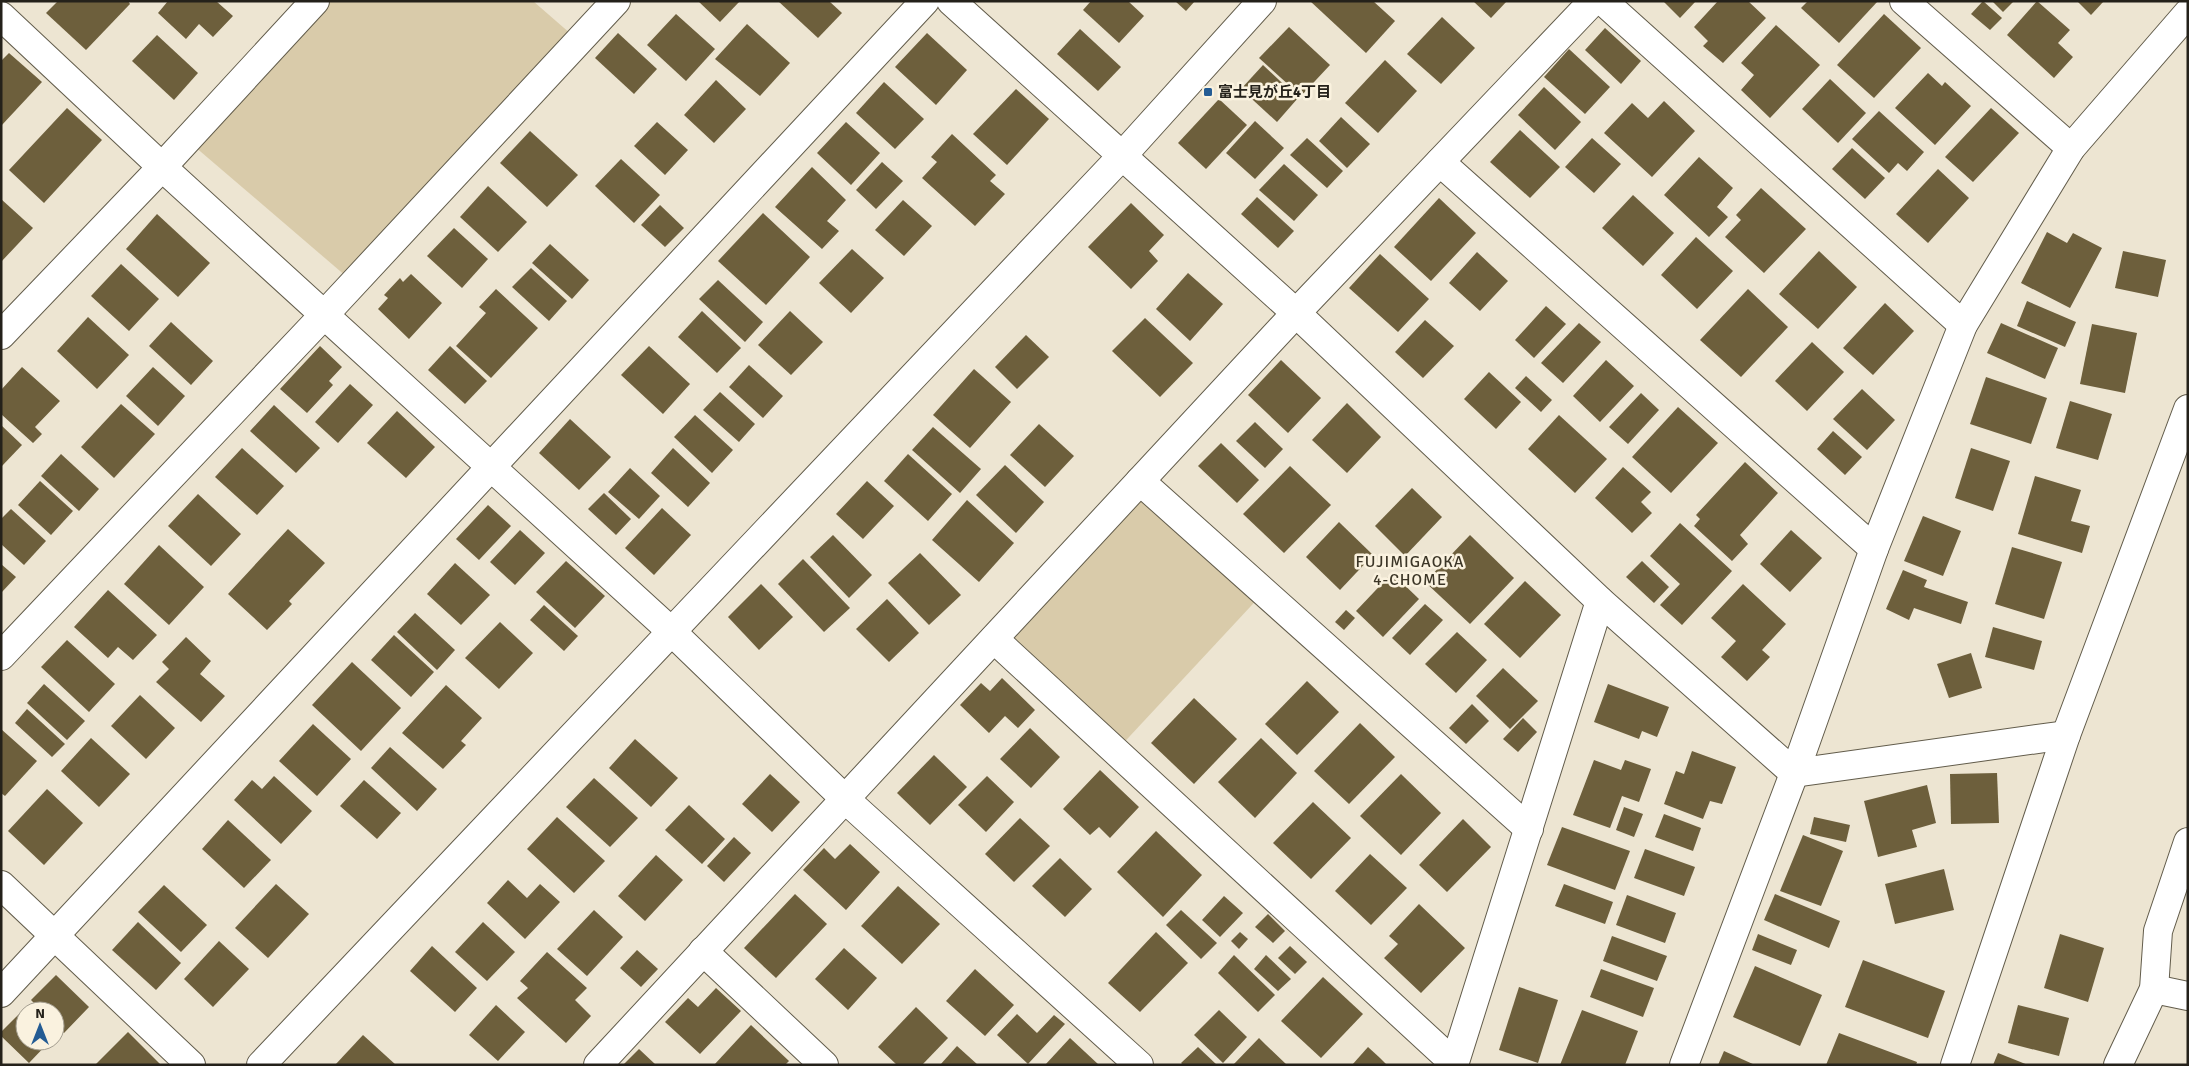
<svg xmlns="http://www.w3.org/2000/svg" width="2189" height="1066" font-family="Signika,'Noto Sans JP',sans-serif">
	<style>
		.green { fill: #d9cbaa }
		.building { fill: #6d5f3c }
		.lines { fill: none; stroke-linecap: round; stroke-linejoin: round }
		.street-casing { stroke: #625c4b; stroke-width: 30 }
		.secondary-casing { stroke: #625c4b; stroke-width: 30 }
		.street { stroke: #fff; stroke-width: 28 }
		.secondary { stroke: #fff; stroke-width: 28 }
		.poi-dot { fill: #245c94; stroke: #faf2df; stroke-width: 2 }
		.labels { text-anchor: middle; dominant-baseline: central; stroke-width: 5; stroke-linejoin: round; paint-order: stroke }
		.poi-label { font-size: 15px; font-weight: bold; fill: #24211a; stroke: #faf2df; text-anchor: start }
		.neighbourhood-label { font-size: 16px; letter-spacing: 1px; fill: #3c3627; stroke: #faf2df }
	</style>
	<rect width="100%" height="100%" fill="#ede5d2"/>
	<!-- green -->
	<g class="green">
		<path d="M315,1H533L579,41L354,283L187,140Z"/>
		<path d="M1140,481L1264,592L1116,751L994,639Z"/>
	</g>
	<!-- building -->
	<g class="building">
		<path d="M58,1H128L130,4L86,50L46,13Z"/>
		<path d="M168,1H216L233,16L213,37L199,24L186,39L158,13Z"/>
		<path d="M698,1H740L720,22Z"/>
		<path d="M778,1H829L842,13L818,38Z"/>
		<path d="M1091,1H1128L1144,16L1119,43L1083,10Z"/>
		<path d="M1175,1H1195L1186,11Z"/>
		<path d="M1310,1H1373L1395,21L1366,53Z"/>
		<path d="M1473,1H1507L1491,18Z"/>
		<path d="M1663,1H1696L1680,18Z"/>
		<path d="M1718,1H1748L1766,18L1723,63L1703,46L1708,41L1694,27Z"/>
		<path d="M1808,1H1878L1839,43L1801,8Z"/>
		<path d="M1983,1L2002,18L1990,30L1971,14Z"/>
		<path d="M1992,1H2014L2003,12Z"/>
		<path d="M2037,1L2070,30L2058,43L2073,57L2054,78L2007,35Z"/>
		<path d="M2077,1H2104L2091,15Z"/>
		<path d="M676,14L715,49L686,81L647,45Z"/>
		<path d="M1884,14L1921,48L1874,98L1837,65Z"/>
		<path d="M1442,17L1475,48L1441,84L1407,54Z"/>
		<path d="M747,24L790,63L760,96L715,59Z"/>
		<path d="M1776,25L1820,65L1770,118L1741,90L1754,75L1741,63Z"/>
		<path d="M1289,27L1330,65L1301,96L1259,58Z"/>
		<path d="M1605,28L1641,61L1621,84L1585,50Z"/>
		<path d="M1080,29L1121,67L1098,91L1057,54Z"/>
		<path d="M618,33L657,69L634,94L595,58Z"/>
		<path d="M927,33L967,70L936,105L895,67Z"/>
		<path d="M157,35L198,73L174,100L132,61Z"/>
		<path d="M1569,49L1610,87L1585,114L1544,77Z"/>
		<path d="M9,53L42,82L1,126V61Z"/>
		<path d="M1385,60L1417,91L1378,133L1345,103Z"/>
		<path d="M1263,65L1298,98L1277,122L1241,89Z"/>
		<path d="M1928,73L1942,86L1945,82L1971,106L1935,145L1895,108Z"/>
		<path d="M1830,79L1866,113L1838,143L1802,109Z"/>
		<path d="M716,80L746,109L714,143L684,115Z"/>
		<path d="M884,82L924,119L895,149L856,113Z"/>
		<path d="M1544,87L1581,122L1555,150L1518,115Z"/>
		<path d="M1016,89L1049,119L1007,165L973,134Z"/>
		<path d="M1219,99L1247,125L1206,169L1178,143Z"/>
		<path d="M1664,101L1695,131L1652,177L1604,133L1632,103L1648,118Z"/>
		<path d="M67,108L102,140L44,203L9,170Z"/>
		<path d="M1991,108L2019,133L1973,182L1945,157Z"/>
		<path d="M1879,111L1924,152L1907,171L1898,163L1889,173L1852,139Z"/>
		<path d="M1341,117L1370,144L1347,168L1319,141Z"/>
		<path d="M1255,121L1284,148L1255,179L1226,153Z"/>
		<path d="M657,122L688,150L665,175L634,146Z"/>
		<path d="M846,122L880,153L851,185L817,153Z"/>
		<path d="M1520,130L1560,167L1530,198L1490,162Z"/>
		<path d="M530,131L578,175L547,207L500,163Z"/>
		<path d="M952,134L996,175L990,181L1005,194L975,226L922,178L937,162L931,157Z"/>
		<path d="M1307,138L1343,171L1327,188L1290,155Z"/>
		<path d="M1592,138L1621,164L1594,193L1565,167Z"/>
		<path d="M1852,148L1885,178L1865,199L1832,169Z"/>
		<path d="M1699,157L1733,188L1717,207L1728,217L1709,237L1664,195Z"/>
		<path d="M621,159L660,195L634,223L595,186Z"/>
		<path d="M882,162L903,181L876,209L856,190Z"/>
		<path d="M1284,164L1318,195L1294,221L1259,190Z"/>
		<path d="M812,167L846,200L827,221L839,231L822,249L775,207Z"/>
		<path d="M1938,169L1969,198L1928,243L1896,214Z"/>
		<path d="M488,186L527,222L498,252L460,217Z"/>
		<path d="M1761,188L1806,229L1764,273L1725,237L1741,220L1736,215Z"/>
		<path d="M1633,195L1674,233L1643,266L1602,228Z"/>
		<path d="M1257,197L1294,231L1278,248L1241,214Z"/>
		<path d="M1439,198L1476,233L1431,281L1394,247Z"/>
		<path d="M1,199L33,228L1,262Z"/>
		<path d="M903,200L932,226L904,256L875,230Z"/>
		<path d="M1131,203L1164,235L1149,251L1158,261L1131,289L1088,247Z"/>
		<path d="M660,205L684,228L665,247L641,225Z"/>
		<path d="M763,213L810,257L766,305L718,261Z"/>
		<path d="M157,214L210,263L178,297L126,249Z"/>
		<path d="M454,228L488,259L462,288L427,256Z"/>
		<path d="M2047,232L2067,243L2073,233L2102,248L2070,308L2021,283Z"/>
		<path d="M1696,237L1733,271L1697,309L1661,275Z"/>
		<path d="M550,244L589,280L572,299L532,263Z"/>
		<path d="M852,249L884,278L851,313L819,283Z"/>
		<path d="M1819,251L1857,287L1818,329L1779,294Z"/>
		<path d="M2123,251L2166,260L2158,297L2115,288Z"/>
		<path d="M1477,252L1508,281L1480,311L1449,283Z"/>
		<path d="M1380,254L1429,299L1398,332L1349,288Z"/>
		<path d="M121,264L159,299L129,331L91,296Z"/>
		<path d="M531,268L567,301L549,321L512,287Z"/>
		<path d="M1188,273L1223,304L1190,341L1156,309Z"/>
		<path d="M411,274L442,303L409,339L378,309L388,298L384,295L400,278L403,282Z"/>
		<path d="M718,280L763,322L745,342L699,299Z"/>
		<path d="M496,289L538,328L491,378L456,346L486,313L479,307Z"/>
		<path d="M1748,289L1788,327L1741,377L1700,340Z"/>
		<path d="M2027,301L2076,322L2065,347L2017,326Z"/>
		<path d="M1885,303L1914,331L1873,375L1843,348Z"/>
		<path d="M1546,306L1566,324L1534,358L1515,340Z"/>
		<path d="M702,311L741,348L717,373L678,337Z"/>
		<path d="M790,311L823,342L791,375L758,345Z"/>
		<path d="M88,317L129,355L97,389L57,351Z"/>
		<path d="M1145,318L1193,363L1160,397L1112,351Z"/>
		<path d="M1425,320L1454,346L1423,378L1395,352Z"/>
		<path d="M171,322L213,361L191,385L149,346Z"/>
		<path d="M1579,323L1601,342L1563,383L1541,363Z"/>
		<path d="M2001,323L2058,348L2045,379L1987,353Z"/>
		<path d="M2092,324L2137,333L2125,393L2080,384Z"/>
		<path d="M1026,335L1049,357L1017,389L995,367Z"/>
		<path d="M1812,342L1844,372L1807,411L1775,381Z"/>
		<path d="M320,346L342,367L329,381L333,385L307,413L280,389Z"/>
		<path d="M450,346L487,381L465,404L428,370Z"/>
		<path d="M649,346L690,384L663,414L621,375Z"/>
		<path d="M1281,360L1321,398L1288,433L1248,395Z"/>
		<path d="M1606,360L1634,386L1600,422L1573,396Z"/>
		<path d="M749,365L783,396L763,418L729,387Z"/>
		<path d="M22,367L60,401L35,427L42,434L33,443L1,414V390Z"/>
		<path d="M153,367L185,396L158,426L126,396Z"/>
		<path d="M974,369L1011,402L970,448L933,415Z"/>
		<path d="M1489,372L1521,402L1496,429L1464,399Z"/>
		<path d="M1526,376L1552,400L1541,412L1515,388Z"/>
		<path d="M1986,377L2047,398L2031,444L1970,424Z"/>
		<path d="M350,384L373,405L338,443L315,422Z"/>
		<path d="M1862,389L1895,420L1867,450L1833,419Z"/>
		<path d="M720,392L755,424L739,442L703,410Z"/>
		<path d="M1641,393L1659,410L1628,444L1609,427Z"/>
		<path d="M2070,401L2112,414L2098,460L2056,448Z"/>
		<path d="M1347,403L1381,437L1347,473L1312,440Z"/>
		<path d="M121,404L155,434L114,478L81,447Z"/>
		<path d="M274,405L320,448L296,473L250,431Z"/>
		<path d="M1678,407L1718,443L1671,493L1632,457Z"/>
		<path d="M397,411L435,447L406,478L367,443Z"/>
		<path d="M695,415L733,450L712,473L674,437Z"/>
		<path d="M1559,415L1607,459L1575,493L1528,449Z"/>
		<path d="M570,419L611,457L579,490L539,453Z"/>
		<path d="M1255,422L1283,449L1265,468L1236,441Z"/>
		<path d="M1039,424L1074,456L1045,487L1010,455Z"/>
		<path d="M1,425L22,445L1,467Z"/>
		<path d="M933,427L981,469L960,493L912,450Z"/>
		<path d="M1833,431L1862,457L1845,475L1817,449Z"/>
		<path d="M1221,443L1259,480L1237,503L1198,466Z"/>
		<path d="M242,448L284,486L257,515L215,477Z"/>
		<path d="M673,448L710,483L688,507L651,473Z"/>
		<path d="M1971,448L2010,461L1993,511L1955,498Z"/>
		<path d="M61,454L99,489L79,511L41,476Z"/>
		<path d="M908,454L952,494L928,521L884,481Z"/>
		<path d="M1745,462L1778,493L1740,535L1748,544L1732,561L1694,526L1700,519L1696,515Z"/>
		<path d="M1005,465L1044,502L1016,533L976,495Z"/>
		<path d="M1290,466L1331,505L1284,553L1243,514Z"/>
		<path d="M1623,467L1651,492L1641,502L1652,513L1632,533L1595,498Z"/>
		<path d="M630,468L660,496L639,519L608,492Z"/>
		<path d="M2035,476L2081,490L2071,521L2090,526L2082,553L2018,534Z"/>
		<path d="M40,481L73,511L51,535L18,505Z"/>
		<path d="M867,481L894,506L863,539L836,514Z"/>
		<path d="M1412,488L1442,517L1405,556L1375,526Z"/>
		<path d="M604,493L631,519L616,535L588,509Z"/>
		<path d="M198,494L241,534L211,566L168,526Z"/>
		<path d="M967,500L1014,543L979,582L932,540Z"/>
		<path d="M488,505L511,526L479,560L456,539Z"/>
		<path d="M662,508L691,535L654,575L625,548Z"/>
		<path d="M11,509L46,541L24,565L1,544V519Z"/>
		<path d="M1923,516L1961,531L1943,576L1904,561Z"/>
		<path d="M1339,522L1373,555L1340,590L1306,557Z"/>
		<path d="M1680,523L1732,571L1682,625L1660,605L1680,584L1650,556Z"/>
		<path d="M288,529L325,563L289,601L292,604L267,630L228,594Z"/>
		<path d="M520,530L545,553L515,585L490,562Z"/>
		<path d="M1791,530L1822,558L1790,592L1760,564Z"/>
		<path d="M833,535L872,575L849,598L810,557Z"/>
		<path d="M1470,535L1514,578L1470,624L1425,582Z"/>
		<path d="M159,545L204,587L169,625L124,584Z"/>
		<path d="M2012,547L2062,562L2044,619L1995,604Z"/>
		<path d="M920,553L961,595L929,625L888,583Z"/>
		<path d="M803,559L850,608L824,632L778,584Z"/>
		<path d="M566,561L605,596L575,628L536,592Z"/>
		<path d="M1642,561L1669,587L1654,603L1626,577Z"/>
		<path d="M455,563L490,595L461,625L427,594Z"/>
		<path d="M1,564L16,577L1,593Z"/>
		<path d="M1903,570L1927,580L1924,587L1968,602L1961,624L1914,608L1909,620L1886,609Z"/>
		<path d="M1392,573L1419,599L1383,637L1356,611Z"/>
		<path d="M1525,581L1561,615L1520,658L1484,624Z"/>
		<path d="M761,584L793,617L759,650L728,617Z"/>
		<path d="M1743,584L1786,624L1762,650L1770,657L1747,681L1721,657L1736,641L1711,618Z"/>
		<path d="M108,590L157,635L133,660L118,647L108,658L74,627Z"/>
		<path d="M887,599L919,633L889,662L856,629Z"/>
		<path d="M1425,604L1443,620L1410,655L1392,638Z"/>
		<path d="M544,605L578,636L564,651L530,620Z"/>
		<path d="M1346,610L1355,618L1344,630L1335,622Z"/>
		<path d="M415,613L455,650L437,670L397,632Z"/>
		<path d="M500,622L533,653L499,689L465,658Z"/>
		<path d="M1993,627L2042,641L2034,670L1985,657Z"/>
		<path d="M1457,632L1487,660L1456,693L1425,664Z"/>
		<path d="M394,635L434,672L411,697L371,660Z"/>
		<path d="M186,637L211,661L200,674L225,696L201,722L156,682L169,669L162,662Z"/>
		<path d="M67,640L115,684L89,712L41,667Z"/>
		<path d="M1971,653L1982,688L1949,698L1937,664Z"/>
		<path d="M352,662L401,708L361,751L312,705Z"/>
		<path d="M1503,668L1538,701L1510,729L1476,696Z"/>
		<path d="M1002,678L1035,710L1018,728L1005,716L989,733L960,705L981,683L990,691Z"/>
		<path d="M1307,681L1339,712L1297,755L1265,724Z"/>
		<path d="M44,684L85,721L67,740L27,703Z"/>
		<path d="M1608,684L1669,707L1657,737L1642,731L1639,739L1594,722Z"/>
		<path d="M446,685L482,718L461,741L466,745L443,769L402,733Z"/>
		<path d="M140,695L175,728L146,759L111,726Z"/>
		<path d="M1194,698L1237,739L1194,784L1151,743Z"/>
		<path d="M1472,704L1489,721L1466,744L1449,728Z"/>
		<path d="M27,709L65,744L52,757L15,723Z"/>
		<path d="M1523,718L1537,732L1518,752L1503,739Z"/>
		<path d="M1360,723L1395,757L1349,804L1314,771Z"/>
		<path d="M313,724L351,759L317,796L279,761Z"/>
		<path d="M1030,728L1060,757L1031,788L1000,759Z"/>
		<path d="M1,729L37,761L5,796L1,793Z"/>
		<path d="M91,738L130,774L99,807L61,771Z"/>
		<path d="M1261,738L1297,773L1255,818L1218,782Z"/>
		<path d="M635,739L678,778L651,807L609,768Z"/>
		<path d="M390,747L437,789L417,811L371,768Z"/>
		<path d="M1692,751L1736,767L1722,804L1710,801L1703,819L1664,804L1676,771L1684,774Z"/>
		<path d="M934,755L967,787L930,825L897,793Z"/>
		<path d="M1594,760L1621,770L1625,760L1651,769L1639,802L1622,796L1610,828L1573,815Z"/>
		<path d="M1100,770L1139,807L1110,838L1099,827L1090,835L1063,809Z"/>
		<path d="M1997,773L1999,823L1951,824L1950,774Z"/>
		<path d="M770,774L800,802L772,832L742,804Z"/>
		<path d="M1401,774L1441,813L1401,855L1360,816Z"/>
		<path d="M274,776L312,811L281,844L234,800L252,780L262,789Z"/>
		<path d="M987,776L1014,802L986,832L958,805Z"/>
		<path d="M594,778L638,818L610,847L566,807Z"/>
		<path d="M364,780L401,813L377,839L340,806Z"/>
		<path d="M1927,785L1936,823L1912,830L1917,847L1878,857L1864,801Z"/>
		<path d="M47,789L83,823L44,865L8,831Z"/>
		<path d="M1313,802L1351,838L1311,879L1273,843Z"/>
		<path d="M689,805L725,839L702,864L665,830Z"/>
		<path d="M1624,807L1643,814L1634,837L1616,830Z"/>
		<path d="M1664,814L1701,828L1693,851L1655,837Z"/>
		<path d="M557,817L605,861L574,893L527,849Z"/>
		<path d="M1814,817L1850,825L1846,842L1810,834Z"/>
		<path d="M1020,818L1050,846L1014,882L985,854Z"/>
		<path d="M1463,819L1491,847L1447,892L1419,865Z"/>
		<path d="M228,820L271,860L244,888L202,849Z"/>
		<path d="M1562,827L1630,851L1615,890L1547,865Z"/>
		<path d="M1156,831L1202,875L1163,917L1117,872Z"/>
		<path d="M1803,835L1843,851L1821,906L1780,891Z"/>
		<path d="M734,837L751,853L724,882L707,866Z"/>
		<path d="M850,844L880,872L846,910L803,870L824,848L835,859Z"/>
		<path d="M1645,849L1695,867L1684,896L1634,878Z"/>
		<path d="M1370,854L1407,888L1371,925L1335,891Z"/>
		<path d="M656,855L683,880L645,921L618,896Z"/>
		<path d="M1060,858L1092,889L1065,917L1032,886Z"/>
		<path d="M1944,869L1954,910L1895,924L1885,884Z"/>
		<path d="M508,880L527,898L540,884L560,902L525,939L487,903Z"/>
		<path d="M276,884L309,914L268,958L235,928Z"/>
		<path d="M1564,884L1613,902L1605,924L1555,906Z"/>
		<path d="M164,885L207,925L181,952L138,912Z"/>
		<path d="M898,886L940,924L902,964L861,926Z"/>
		<path d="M795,894L827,924L776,978L744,948Z"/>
		<path d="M1775,894L1840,921L1829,948L1764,920Z"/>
		<path d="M1627,895L1676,913L1665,943L1616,925Z"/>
		<path d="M1224,896L1243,913L1220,937L1202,920Z"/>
		<path d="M1419,904L1465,948L1421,993L1384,958L1398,944L1389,936Z"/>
		<path d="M594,910L623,937L587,976L557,949Z"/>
		<path d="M1181,910L1217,943L1201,959L1166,925Z"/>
		<path d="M1268,914L1285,931L1273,943L1255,927Z"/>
		<path d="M138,922L181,963L156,990L112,950Z"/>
		<path d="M483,922L515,952L487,981L455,952Z"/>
		<path d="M1156,932L1188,963L1140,1012L1108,983Z"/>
		<path d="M1240,932L1248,939L1239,949L1231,941Z"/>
		<path d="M1758,934L1797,950L1791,965L1752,950Z"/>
		<path d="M2060,934L2104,948L2088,1002L2044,988Z"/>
		<path d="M1612,936L1667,956L1657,981L1603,961Z"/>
		<path d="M219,941L249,969L213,1007L184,979Z"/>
		<path d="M432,946L477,988L455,1012L410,971Z"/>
		<path d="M1290,946L1307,962L1295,974L1278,958Z"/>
		<path d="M844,948L877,978L848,1010L815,979Z"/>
		<path d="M637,950L658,969L641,987L620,968Z"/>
		<path d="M547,952L587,988L575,1000L591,1016L566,1043L517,998L528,988L520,981Z"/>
		<path d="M1234,955L1275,995L1258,1012L1218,973Z"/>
		<path d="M1266,955L1291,979L1278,991L1254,969Z"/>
		<path d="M1863,960L1945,991L1928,1038L1845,1007Z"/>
		<path d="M1755,966L1822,995L1800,1046L1733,1017Z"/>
		<path d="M975,969L1014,1005L985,1036L946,1001Z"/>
		<path d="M1601,969L1654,988L1643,1017L1590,997Z"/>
		<path d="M56,975L89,1007L64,1033L55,1024V1011H42L31,1000Z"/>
		<path d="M1323,977L1363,1014L1321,1058L1281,1021Z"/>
		<path d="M1519,987L1558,1000L1538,1063L1499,1050Z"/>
		<path d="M716,988L741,1011L700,1054L665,1022L688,998L698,1007Z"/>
		<path d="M496,1005L525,1032L498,1061L469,1035Z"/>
		<path d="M2018,1005L2069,1018L2059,1056L2008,1043Z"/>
		<path d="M27,1006L32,1011H25V1041H50L29,1063L1,1036V1032Z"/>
		<path d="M916,1007L948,1038L922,1065H897L878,1047Z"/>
		<path d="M1219,1010L1247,1037L1223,1063L1194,1035Z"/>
		<path d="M1582,1010L1638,1031L1625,1065H1560Z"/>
		<path d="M1017,1014L1037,1033L1054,1015L1065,1024L1028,1064L997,1035Z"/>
		<path d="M751,1025L789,1061L785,1065H714Z"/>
		<path d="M128,1032L161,1065H95Z"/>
		<path d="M1839,1033L1917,1062L1916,1065H1826Z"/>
		<path d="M363,1035L396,1065H335Z"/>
		<path d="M1070,1038L1099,1065H1045Z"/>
		<path d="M1259,1038L1266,1045L1287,1065H1233Z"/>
		<path d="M957,1046L978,1065H940Z"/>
		<path d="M1198,1047L1217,1065H1183L1181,1063Z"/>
		<path d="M1368,1047L1380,1058L1387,1065H1352Z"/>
		<path d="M639,1049L656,1065H623Z"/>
		<path d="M1724,1051L1755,1065H1718Z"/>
		<path d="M1998,1053L2028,1065H1993Z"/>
	</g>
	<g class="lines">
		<!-- street casing -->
		<g class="street-casing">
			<g id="street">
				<path d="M951,1L1296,313L1600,601L1794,773L2066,735"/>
				<path d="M1603,1L1963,325"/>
				<path d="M1904,1L2071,148"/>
				<path d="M1,16L162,167L672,632L845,799L1139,1065"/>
				<path d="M1440,162L1874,549"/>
				<path d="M1,335L162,167L315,1"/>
				<path d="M1140,481L1529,829"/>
				<path d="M994,639L1455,1064"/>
				<path d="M1,656L324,315L616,1"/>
				<path d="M1,885L191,1065"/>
				<path d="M703,951L824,1065"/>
				<path d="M2154,989L2188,996"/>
				<path d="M1,993L925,1"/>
				<path d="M598,1065L1296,313L1593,1"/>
				<path d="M1454,1065L1600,601"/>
				<path d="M1684,1065L1801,755L1874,549L1963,325L2071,148L2188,13"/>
				<path d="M1955,1065L2066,735L2188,409"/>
				<path d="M2118,1065L2154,989L2158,931L2188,842"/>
			</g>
		</g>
		<!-- secondary casing -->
		<g class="secondary-casing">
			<path id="secondary" d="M261,1065L1122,156L1262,1"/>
		</g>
		<!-- street -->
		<use href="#street" class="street"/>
		<!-- secondary -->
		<use href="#secondary" class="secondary"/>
	</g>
	<!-- markers -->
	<rect class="poi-dot" x="1203" y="87" width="10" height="10" rx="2.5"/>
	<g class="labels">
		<!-- poi labels -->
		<g class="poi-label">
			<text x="1218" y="92">富士見が丘4丁目</text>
		</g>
		<!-- neighbourhood labels -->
		<g class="neighbourhood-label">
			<text x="1410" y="562">FUJIMIGAOKA<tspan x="1410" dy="18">4-CHOME</tspan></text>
		</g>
	</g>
	<!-- border -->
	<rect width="2189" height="1066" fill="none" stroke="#24211a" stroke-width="5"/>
	<!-- north arrow -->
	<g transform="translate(40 1026)"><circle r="24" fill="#faf2df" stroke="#a49e90"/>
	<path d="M0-4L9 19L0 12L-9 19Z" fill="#245c94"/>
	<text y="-8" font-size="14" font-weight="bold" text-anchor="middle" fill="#24211a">N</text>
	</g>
</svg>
